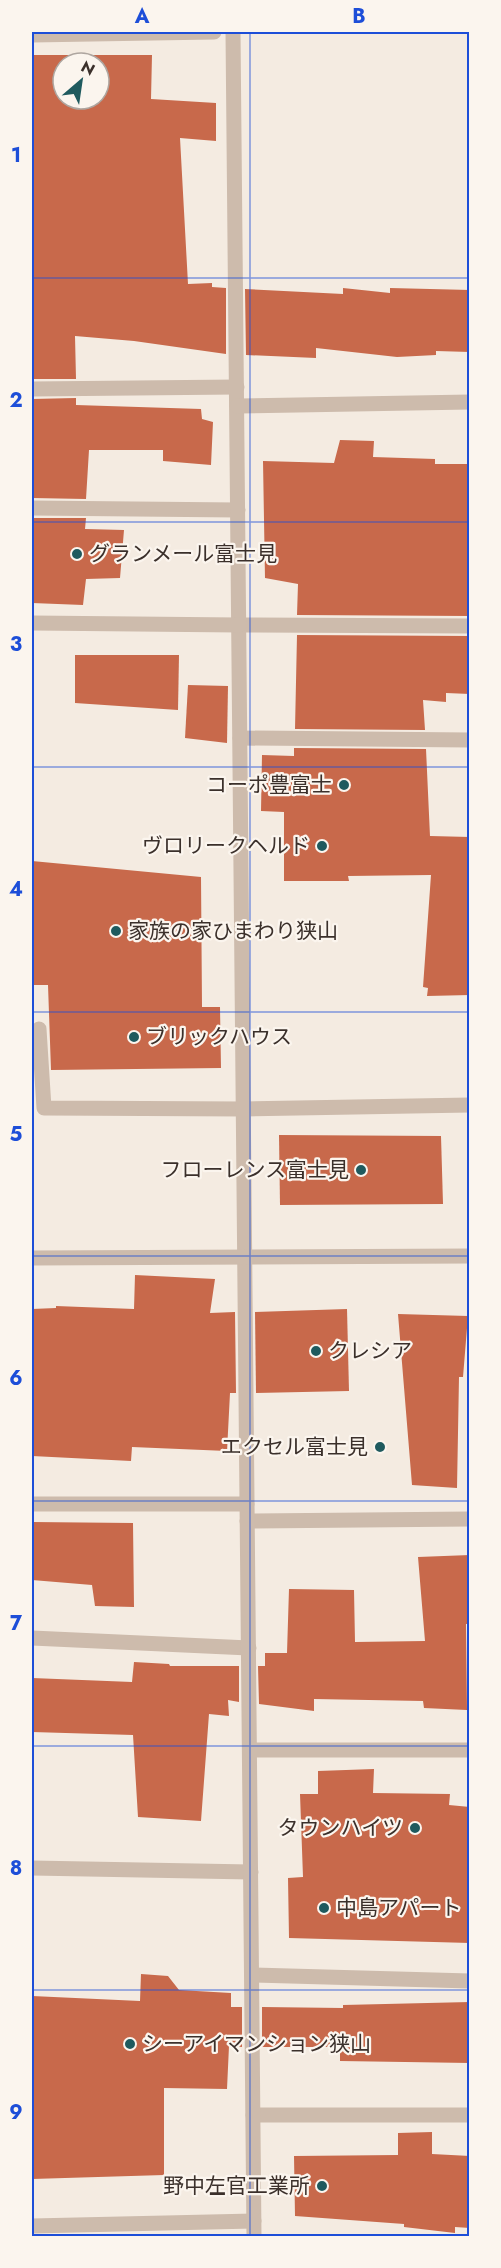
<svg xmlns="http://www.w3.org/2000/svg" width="501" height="2268" font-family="Jost,'Noto Sans JP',sans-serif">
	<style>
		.building { fill: #c8694b; fill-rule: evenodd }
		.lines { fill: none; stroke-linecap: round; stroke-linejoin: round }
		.service { stroke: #cdbbac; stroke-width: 15 }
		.minor { stroke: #cdbbac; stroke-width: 15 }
		.grid { fill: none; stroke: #1d4ed8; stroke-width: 1.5; stroke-opacity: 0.55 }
		.poi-dot { fill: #1f5a5e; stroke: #fbf5ee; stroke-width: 2 }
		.labels { text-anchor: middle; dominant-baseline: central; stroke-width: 4.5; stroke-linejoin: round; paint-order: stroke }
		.poi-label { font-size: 21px; fill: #3b302b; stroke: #fbf5ee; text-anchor: start }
		.neatline { fill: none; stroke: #1d4ed8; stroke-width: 2 }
		.grid-label { font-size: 20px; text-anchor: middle; font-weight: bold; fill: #1d4ed8 }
	</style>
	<rect width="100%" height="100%" fill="#f4ebe1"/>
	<!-- building -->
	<g class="building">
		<path d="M32,55H152L151,99L216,103V141L180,138L188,284L212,283V287L226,288V354L134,341L75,336L76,379H32ZM63,63H99V99H63Z"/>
		<path d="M343,288L390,293V288L470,290V352L436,351V355L397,357L316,348V358L246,355L245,289L343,294Z"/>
		<path d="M76,398V405L201,409L202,419L213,422L211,465L163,461V450H89L86,499L32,498V399Z"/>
		<path d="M340,440L374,441L373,457L435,459V464H470V616L297,615L298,584L265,578L263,461L334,463Z"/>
		<path d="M32,518H86L85,529L124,530L120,578L86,579L83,605L32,603Z"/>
		<path d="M297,635L470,636V694L446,693V702L423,700L425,730L295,729Z"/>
		<path d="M75,655H179L178,710L75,703Z"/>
		<path d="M188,685L228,686L227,743L185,738Z"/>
		<path d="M294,748L426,749L430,836L470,837V995L427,996L428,988L423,987L431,875L348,876L349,881H284V812L261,811L262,755L294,756Z"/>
		<path d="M32,861L201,877L202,1007H220L221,1068L51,1070L48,985H32Z"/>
		<path d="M279,1135L441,1136L443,1204L280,1205Z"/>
		<path d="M135,1275L215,1279L210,1313L235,1312L236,1393H230L227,1451L132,1447L131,1461L32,1456V1309L56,1308V1306L134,1309Z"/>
		<path d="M347,1309L349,1391L256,1393L255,1312Z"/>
		<path d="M398,1314L468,1316L463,1377H459L457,1488L412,1485Z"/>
		<path d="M32,1522L133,1523L134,1607L95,1606L92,1585L32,1580Z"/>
		<path d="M470,1555V1624H466L467,1710L424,1708L423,1701L314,1699V1711L259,1704L258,1666H265V1653H287L289,1589L354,1590L355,1642L425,1641L418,1557Z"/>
		<path d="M134,1662L169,1664L170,1666H239V1702L228,1700L229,1716L209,1714L201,1821L138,1817L133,1735L32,1732V1678L132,1682Z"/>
		<path d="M374,1769L373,1793L450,1794L449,1805L470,1807V1943L289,1938L288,1878L303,1877L300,1794H318V1771Z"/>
		<path d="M141,1974L168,1976L179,1990L231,1993V2007H242V2047L229,2046L227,2089L164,2088V2175L32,2179V1996L140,2001Z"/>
		<path d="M470,2002V2063L340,2061V2047H262V2007L343,2008V2005Z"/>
		<path d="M432,2132V2154L470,2156V2228L455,2227V2233L404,2227V2224L295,2216L294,2156L398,2155V2133Z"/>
	</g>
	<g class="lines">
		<!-- service -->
		<g class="service">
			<path d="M32,389L237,387"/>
			<path d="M32,508L238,510"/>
			<path d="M239,625L470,626"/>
			<path d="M240,738L470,740"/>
			<path d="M39,1029L44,1108L244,1109L470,1105"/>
			<path d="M32,1504H247"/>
			<path d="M247,1521L470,1519"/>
			<path d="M32,1638L249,1648"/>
			<path d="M32,1868L251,1872"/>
			<path d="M252,1975L470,1981"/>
			<path d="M253,2115H470"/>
			<path d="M32,2226L254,2221"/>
		</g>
		<!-- minor -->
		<g class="minor">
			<path d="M233,32L254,2236"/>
			<path d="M32,35L214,32"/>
			<path d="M237,406L470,402"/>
			<path d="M32,623L239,625"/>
			<path d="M32,1258L470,1256"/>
			<path d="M250,1750H470"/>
		</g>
	</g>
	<!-- grid -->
	<path class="grid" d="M250,32V2236M32,278H470M32,522H470M32,767H470M32,1012H470M32,1256H470M32,1501H470M32,1746H470M32,1990H470"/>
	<!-- markers -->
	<g class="poi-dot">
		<circle cx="77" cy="554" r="6"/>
		<circle cx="344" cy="785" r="6"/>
		<circle cx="322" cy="846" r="6"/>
		<circle cx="116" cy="931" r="6"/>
		<circle cx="134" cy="1037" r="6"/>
		<circle cx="361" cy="1170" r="6"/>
		<circle cx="316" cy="1351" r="6"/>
		<circle cx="380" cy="1447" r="6"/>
		<circle cx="415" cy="1828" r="6"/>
		<circle cx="324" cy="1908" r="6"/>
		<circle cx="130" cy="2044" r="6"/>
		<circle cx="322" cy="2186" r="6"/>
	</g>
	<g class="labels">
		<!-- poi labels -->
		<g class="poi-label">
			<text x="89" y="554">グランメール富士見</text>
			<text x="332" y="785" text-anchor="end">コーポ豊富士</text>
			<text x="310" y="846" text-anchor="end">ヴロリークヘルド</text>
			<text x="128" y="931">家族の家ひまわり狭山</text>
			<text x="146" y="1037">ブリックハウス</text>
			<text x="349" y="1170" text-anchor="end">フローレンス富士見</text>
			<text x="328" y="1351">クレシア</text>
			<text x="368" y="1447" text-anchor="end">エクセル富士見</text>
			<text x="403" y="1828" text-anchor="end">タウンハイツ</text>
			<text x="336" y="1908">中島アパート</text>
			<text x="142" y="2044">シーアイマンション狭山</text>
			<text x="310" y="2186" text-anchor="end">野中左官工業所</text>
		</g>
	</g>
	<!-- border -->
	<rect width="501" height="2268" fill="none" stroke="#fbf5ee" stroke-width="66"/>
	<!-- north arrow -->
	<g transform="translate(81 81) rotate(29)"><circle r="28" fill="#fbf5ee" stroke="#aea6a0" stroke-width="1.5"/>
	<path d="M0-4.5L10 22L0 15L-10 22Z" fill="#1f5a5e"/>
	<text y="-9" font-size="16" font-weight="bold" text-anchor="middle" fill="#3b302b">N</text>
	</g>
	<rect x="33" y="33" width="435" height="2202" class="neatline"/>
	<g class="grid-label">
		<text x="142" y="23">A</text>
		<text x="359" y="23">B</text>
		<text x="16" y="162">1</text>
		<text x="16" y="407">2</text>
		<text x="16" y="651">3</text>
		<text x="16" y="896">4</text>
		<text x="16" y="1141">5</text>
		<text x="16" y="1385">6</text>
		<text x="16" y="1630">7</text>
		<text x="16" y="1875">8</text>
		<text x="16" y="2119">9</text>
	</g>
</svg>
